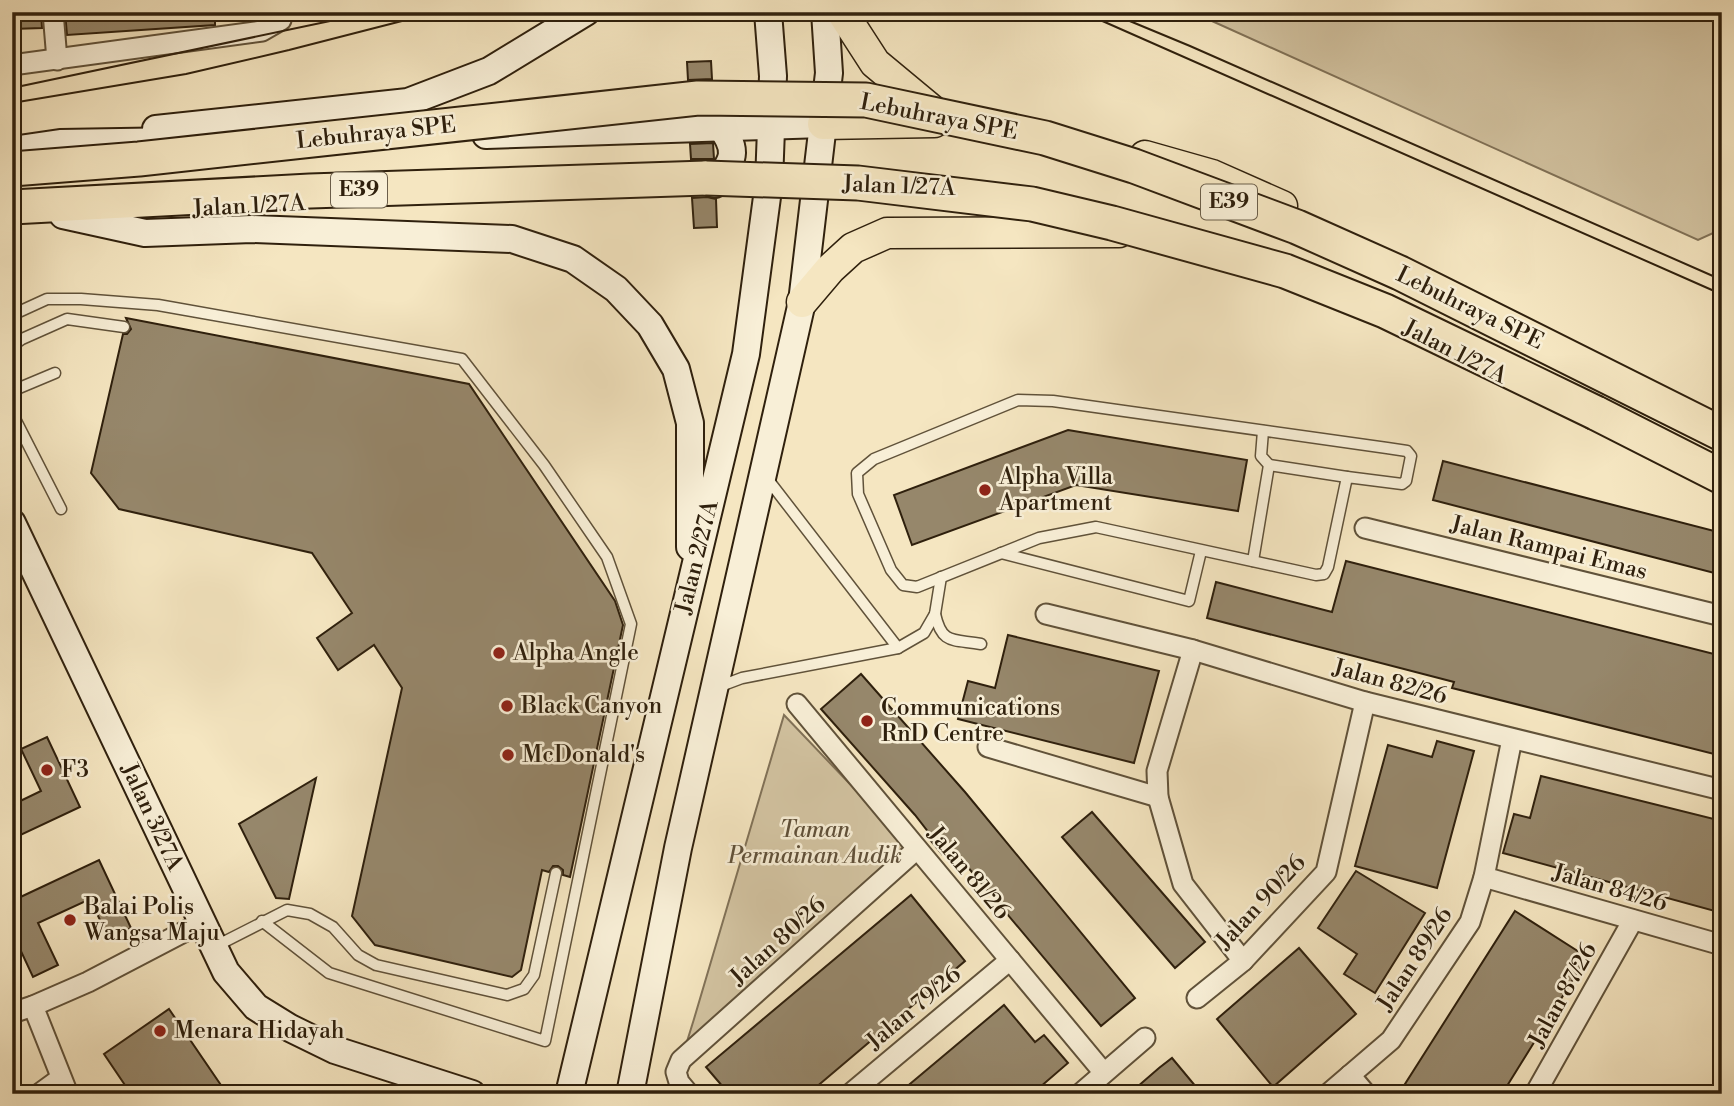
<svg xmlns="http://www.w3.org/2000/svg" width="1734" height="1106" font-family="'Libre Bodoni',serif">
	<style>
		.green { fill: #d3c4a2; stroke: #817258; stroke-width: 2 }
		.building { fill: #96876b; stroke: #2f200d; stroke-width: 2 }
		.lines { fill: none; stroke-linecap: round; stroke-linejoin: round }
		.lane-casing { stroke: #60523a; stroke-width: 13 }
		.street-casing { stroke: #60523a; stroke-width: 23 }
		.secondary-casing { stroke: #2f200d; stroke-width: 30 }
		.primary-casing { stroke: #2f200d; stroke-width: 33 }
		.highway-casing { stroke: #2f200d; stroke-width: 37 }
		.lane { stroke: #f8efd7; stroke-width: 10 }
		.street { stroke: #f8efd7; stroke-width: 19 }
		.secondary { stroke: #f8efd7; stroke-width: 26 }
		.primary { stroke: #f5e6c1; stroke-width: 30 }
		.highway { stroke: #f5e6c1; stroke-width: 33 }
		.tram { stroke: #2f200d; stroke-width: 2 }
		.highway-bridge-casing { stroke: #2f200d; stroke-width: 37; stroke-linecap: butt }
		.highway-bridge { stroke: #f5e6c1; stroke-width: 33 }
		.poi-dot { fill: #8f2418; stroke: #f8efd7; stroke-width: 2.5 }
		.labels { text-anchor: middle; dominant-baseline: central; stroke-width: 5; stroke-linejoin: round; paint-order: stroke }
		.shield { fill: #f8efd7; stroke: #6b5e4a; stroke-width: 2 }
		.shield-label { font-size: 21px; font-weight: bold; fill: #2f200d }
		.street-label { font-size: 23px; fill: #2f200d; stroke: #f8efd7 }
		.poi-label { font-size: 23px; fill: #2f200d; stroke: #f8efd7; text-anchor: start }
		.park-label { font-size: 23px; font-style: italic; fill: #60513a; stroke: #f8efd7 }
	</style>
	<rect width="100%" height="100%" fill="#f5e6c1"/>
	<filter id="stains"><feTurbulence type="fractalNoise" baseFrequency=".00286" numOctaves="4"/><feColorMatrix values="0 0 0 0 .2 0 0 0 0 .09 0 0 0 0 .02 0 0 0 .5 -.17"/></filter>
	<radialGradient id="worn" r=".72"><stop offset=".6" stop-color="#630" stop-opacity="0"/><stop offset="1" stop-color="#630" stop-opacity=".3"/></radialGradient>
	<!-- green -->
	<g class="green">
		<path d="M1192,12H1722V229L1698,240Z"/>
		<path d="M784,715L911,848L685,1048L694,1019Z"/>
	</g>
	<!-- building -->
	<g class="building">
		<path d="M12,12H41L42,28L12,29Z"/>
		<path d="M65,12H215V25L67,35Z"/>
		<path d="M711,61L712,79L688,80L687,62Z"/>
		<path d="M713,143L714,159H691L690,144Z"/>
		<path d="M707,197L716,199L717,227L694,228L692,198Z"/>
		<path d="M126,318L469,384L615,601L623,625L570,877L563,875V870L558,866H553L549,872L542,870L521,970L512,977L375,945L352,916L402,688L374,645L338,670L317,638L352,613L312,553L119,509L91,473L123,334H127L131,329Z"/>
		<path d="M1068,430L1247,460L1238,511L1076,485L912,545L894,495Z"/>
		<path d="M1443,461L1722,533V575L1433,500Z"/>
		<path d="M1346,561L1722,656V756L1452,688L1454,682L1207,618L1216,582L1332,612Z"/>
		<path d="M1008,635L1159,671L1134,763L958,719L968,681L995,688Z"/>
		<path d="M861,674L965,792L1135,998L1101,1026L951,847L942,854L926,835L929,833L915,815L821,709Z"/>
		<path d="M47,737L80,807L12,839V805L41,791L21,749Z"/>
		<path d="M1437,741L1474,751L1437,888L1355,866L1388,745L1432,757Z"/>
		<path d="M1541,776L1722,821V913L1503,853L1514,814L1530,818Z"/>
		<path d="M316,778L289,899L276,898L239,824Z"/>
		<path d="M1092,812L1205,942L1175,968L1062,837Z"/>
		<path d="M99,860L131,928L109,939L90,899L38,923L58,965L33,977L12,932V901Z"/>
		<path d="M1356,871L1425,913L1375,993L1344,974L1357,954L1318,928Z"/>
		<path d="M911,895L965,961L808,1094H729L706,1067Z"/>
		<path d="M1515,911L1587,957L1502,1094H1421L1405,1084Z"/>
		<path d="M1299,948L1356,1014L1273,1087L1217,1019Z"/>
		<path d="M1004,1005L1035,1042L1044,1035L1068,1063L1032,1094H898Z"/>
		<path d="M169,1009L227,1094H131L104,1054Z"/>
		<path d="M1172,1058L1202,1094H1129L1159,1068Z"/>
	</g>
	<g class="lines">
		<!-- lane casing -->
		<g class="lane-casing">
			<g id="lane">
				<path d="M12,315L47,299H81L158,305L462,359L544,465L607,557L631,624L545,1041L329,973L262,921"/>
				<path d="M12,346L22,339L67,319L124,327"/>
				<path d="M12,391L55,373"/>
				<path d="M1018,400L1053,401L1387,448L1407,451L1411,456L1406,481L1402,484L1347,477L1328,567L1324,574L1316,575L1096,527L1039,538L917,587L903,585L891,570L858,494L857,473L874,459Z"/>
				<path d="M12,413L61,509"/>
				<path d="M1269,465L1347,477"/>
				<path d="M766,477L898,648"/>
				<path d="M1001,553L1189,601L1201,551"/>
				<path d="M1253,561L1269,465L1261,456L1263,431"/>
				<path d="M935,614C942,645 953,639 981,644"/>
				<path d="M718,687L742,678L898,648L924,633L935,614L941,577"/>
				<path d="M216,946L287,910L310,914L333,927L358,955L376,965L507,995L524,989L534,975L556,873"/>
			</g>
		</g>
		<!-- street casing -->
		<g class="street-casing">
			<g id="street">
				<path d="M53,12L57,60"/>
				<path d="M12,65L262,31L281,20"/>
				<path d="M1365,528L1722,616"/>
				<path d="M1046,614L1193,650L1365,702L1722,790"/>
				<path d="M1193,650L1157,771L1158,797L1183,884L1243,961"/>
				<path d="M797,704L1104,1073"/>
				<path d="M988,747L1158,797"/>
				<path d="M1484,877L1722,945"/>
				<path d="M1197,998L1243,961L1326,872L1365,702"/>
				<path d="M12,1013L33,1006"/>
				<path d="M1350,1075L1366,1094"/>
				<path d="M39,1094L61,1078"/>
				<path d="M68,1094L33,1006L88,982L201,923"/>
				<path d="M689,1094L679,1082L676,1072L681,1060L917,849"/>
				<path d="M850,1094L1010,960"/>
				<path d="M1080,1094L1145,1038"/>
				<path d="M1328,1094L1391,1040L1470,922L1484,877L1512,739"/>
				<path d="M1535,1094L1633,920"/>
			</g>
		</g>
		<!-- secondary casing -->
		<g class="secondary-casing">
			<g id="secondary">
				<path d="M156,129L408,102L489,71L586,12"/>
				<path d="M486,135L823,124"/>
				<path d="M12,150L60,143L181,141"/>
				<path d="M715,184C734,160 739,151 720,126"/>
				<path d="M63,215L145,233L252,229L512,239L573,259L616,289L650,325L676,369L690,423V547"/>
				<path d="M12,523L226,972L256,1007L290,1028L335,1050L472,1094"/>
				<path d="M569,1094L746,354L769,182L773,76L768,12"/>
				<path d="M630,1094L678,848L802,302L829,73L825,12"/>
			</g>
		</g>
		<!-- primary casing -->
		<g class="primary-casing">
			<g id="primary">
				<path d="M842,12L875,63L940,117"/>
				<path d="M823,124L934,122"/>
				<path d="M1145,156L1212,175L1282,206"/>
				<path d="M802,302L830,269L853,248L887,233L1119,232"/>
			</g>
		</g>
		<!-- highway casing -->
		<g class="highway-casing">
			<g id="highway">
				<path d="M12,207L310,191L706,178"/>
				<path d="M1596,413L1722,477"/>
			</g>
		</g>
		<!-- lane -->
		<use href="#lane" class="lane"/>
		<!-- street -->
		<use href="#street" class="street"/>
		<!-- secondary -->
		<use href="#secondary" class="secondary"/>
		<!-- primary -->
		<use href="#primary" class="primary"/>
		<!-- highway -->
		<use href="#highway" class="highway"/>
		<!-- tram -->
		<g class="tram">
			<path d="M1082,12L1721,294"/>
			<path d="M1108,12L1190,46L1722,280"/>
			<path d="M12,88L373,12"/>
			<path d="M12,103L186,74L289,50L437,12"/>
		</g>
		<!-- highway-bridge casing -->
		<g class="highway-bridge-casing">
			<g id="highway-bridge">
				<path d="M12,169L139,159L698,98L866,100L1045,138L1134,166L1297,227L1400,273L1722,434"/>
				<path d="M706,178L858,183L1032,204L1112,223L1285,271L1385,311L1596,413"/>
			</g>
		</g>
		<!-- highway-bridge -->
		<use href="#highway-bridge" class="highway-bridge"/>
	</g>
	<!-- markers -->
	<g class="poi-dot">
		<circle cx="985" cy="490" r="7"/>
		<circle cx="499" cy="653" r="7"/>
		<circle cx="507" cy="706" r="7"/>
		<circle cx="867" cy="721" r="7"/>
		<circle cx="508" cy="755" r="7"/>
		<circle cx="47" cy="770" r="7"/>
		<circle cx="70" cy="920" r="7"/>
		<circle cx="160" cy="1031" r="7"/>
	</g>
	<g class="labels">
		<!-- shield labels -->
		<g class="shield">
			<rect x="331" y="172.5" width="56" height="35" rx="5"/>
			<rect x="1201" y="184.5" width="56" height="35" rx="5"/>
		</g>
		<g class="shield-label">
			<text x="359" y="190">E39</text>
			<text x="1229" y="202">E39</text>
		</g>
		<!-- street labels -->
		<g class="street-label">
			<text transform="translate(939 117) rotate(11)">Lebuhraya SPE</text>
			<text transform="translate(376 133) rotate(-6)">Lebuhraya SPE</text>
			<text transform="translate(899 186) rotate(2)">Jalan 1/27A</text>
			<text transform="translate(249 206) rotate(-3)">Jalan 1/27A</text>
			<text transform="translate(1470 308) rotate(26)">Lebuhraya SPE</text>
			<text transform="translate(1455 352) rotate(27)">Jalan 1/27A</text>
			<text transform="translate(1549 548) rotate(14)">Jalan Rampai Emas</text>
			<text transform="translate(697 557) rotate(-76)">Jalan 2/27A</text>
			<text transform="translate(1390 682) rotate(15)">Jalan 82/26</text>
			<text transform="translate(152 817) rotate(65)">Jalan 3/27A</text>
			<text transform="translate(969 873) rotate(50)">Jalan 81/26</text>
			<text transform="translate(1610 888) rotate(16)">Jalan 84/26</text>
			<text transform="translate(1261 902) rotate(-47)">Jalan 90/26</text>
			<text transform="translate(778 941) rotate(-42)">Jalan 80/26</text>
			<text transform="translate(1415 959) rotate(-57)">Jalan 89/26</text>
			<text transform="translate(1563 995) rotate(-61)">Jalan 87/26</text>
			<text transform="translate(914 1008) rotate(-40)">Jalan 79/26</text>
		</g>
		<!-- poi labels -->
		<g class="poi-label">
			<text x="999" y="477">Alpha Villa<tspan x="999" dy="26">Apartment</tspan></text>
			<text x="513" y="653">Alpha Angle</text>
			<text x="521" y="706">Black Canyon</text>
			<text x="881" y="708">Communications<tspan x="881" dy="26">RnD Centre</tspan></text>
			<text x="522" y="755">McDonald's</text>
			<text x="61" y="770">F3</text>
			<text x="84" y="907">Balai Polis<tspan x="84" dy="26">Wangsa Maju</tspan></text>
			<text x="174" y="1031">Menara Hidayah</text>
		</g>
		<!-- park labels -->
		<g class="park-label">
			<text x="815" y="830">Taman<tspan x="815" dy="26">Permainan Audik</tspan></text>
		</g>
	</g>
	<!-- margin -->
	<rect width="1734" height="1106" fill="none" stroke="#f5e6c1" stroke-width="42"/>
	<rect x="14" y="14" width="1706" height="1078" fill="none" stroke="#2f200d" stroke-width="3.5"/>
	<rect x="21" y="21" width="1692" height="1064" fill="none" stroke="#2f200d" stroke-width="2"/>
	<rect width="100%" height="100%" filter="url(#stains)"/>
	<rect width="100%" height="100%" fill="url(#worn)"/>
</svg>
